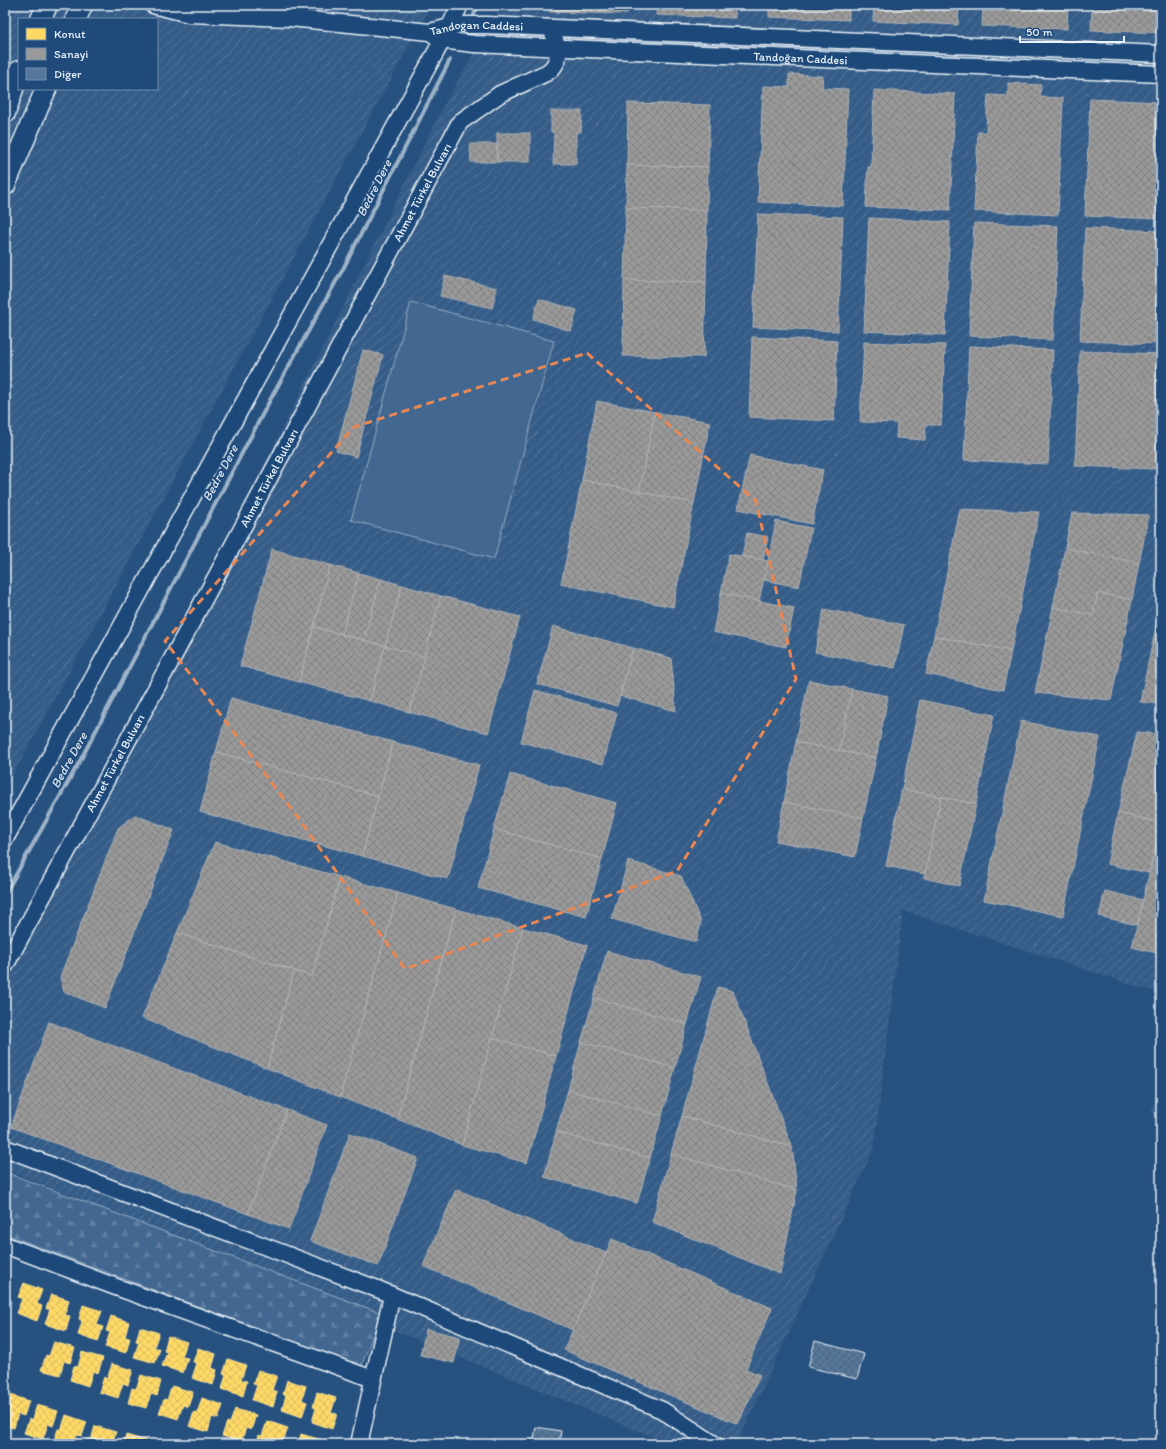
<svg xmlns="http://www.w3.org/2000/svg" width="1166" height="1449" font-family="Itim,sans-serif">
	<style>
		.industrial { fill: url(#industrial-furrows); fill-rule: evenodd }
		.grass { fill: #436891; stroke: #96acc4 }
		.forest { fill: url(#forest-firs); stroke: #96acc4 }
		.homes { fill: url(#homes-cross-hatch); stroke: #f8e092 }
		.industry { fill: url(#industry-cross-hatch); stroke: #b1b3b6 }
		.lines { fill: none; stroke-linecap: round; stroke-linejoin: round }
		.stream { stroke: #9db3c9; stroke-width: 4 }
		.building { fill: url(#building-cross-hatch); stroke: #e8f1f8 }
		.minor-casing { stroke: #e8f1f8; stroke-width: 19 }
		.major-casing { stroke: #e8f1f8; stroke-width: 23 }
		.minor { stroke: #1f4a7a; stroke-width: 16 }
		.major { stroke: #1f4a7a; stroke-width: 20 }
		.marked { fill: none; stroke: #e88753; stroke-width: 3; stroke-dasharray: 8 5; stroke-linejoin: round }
		.labels { text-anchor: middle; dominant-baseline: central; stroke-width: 4; stroke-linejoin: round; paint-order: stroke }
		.street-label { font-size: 12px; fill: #e8f1f8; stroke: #1f4a7a }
		.water-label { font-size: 13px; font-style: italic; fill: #d5e2ec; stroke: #1f4a7a }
	</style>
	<defs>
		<pattern id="industrial-furrows" width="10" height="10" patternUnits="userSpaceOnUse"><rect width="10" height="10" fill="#355d88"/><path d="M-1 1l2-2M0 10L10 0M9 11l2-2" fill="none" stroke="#52759a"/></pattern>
		<pattern id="forest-firs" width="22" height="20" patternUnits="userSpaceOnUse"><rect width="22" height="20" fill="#436891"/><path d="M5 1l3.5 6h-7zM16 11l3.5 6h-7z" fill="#5e7ea1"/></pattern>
		<pattern id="homes-cross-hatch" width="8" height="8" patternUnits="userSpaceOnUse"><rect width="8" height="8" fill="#ffd966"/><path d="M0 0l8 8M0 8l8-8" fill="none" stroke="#dabc60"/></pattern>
		<pattern id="industry-cross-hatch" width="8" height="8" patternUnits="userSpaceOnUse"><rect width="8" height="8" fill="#999"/><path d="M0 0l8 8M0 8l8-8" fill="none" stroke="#808181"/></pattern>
		<pattern id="building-cross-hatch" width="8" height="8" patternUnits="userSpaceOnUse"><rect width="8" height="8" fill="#57789d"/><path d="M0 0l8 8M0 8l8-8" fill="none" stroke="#4f6278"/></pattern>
	</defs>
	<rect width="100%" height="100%" fill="#27517f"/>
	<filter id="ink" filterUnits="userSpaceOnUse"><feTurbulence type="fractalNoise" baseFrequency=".025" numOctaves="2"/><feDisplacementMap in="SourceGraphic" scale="8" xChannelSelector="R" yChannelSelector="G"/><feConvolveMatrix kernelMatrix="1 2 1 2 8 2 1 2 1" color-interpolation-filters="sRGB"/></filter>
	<g filter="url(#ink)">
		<!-- industrial -->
		<g class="industrial">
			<path d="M5,5H431L5,790ZM19,19H157V89H19Z"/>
			<path d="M502,5H1161V994L903,911L874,1148L737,1444H670L5,1169V985L445,103Z"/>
			<path d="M1161,1079V1116L1151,1113Z"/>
		</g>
		<!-- grass -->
		<g class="grass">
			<path d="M567,36L730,43V48L567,41Z"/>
			<path d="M762,43L956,52V57L761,48Z"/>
			<path d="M981,52L1161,60V66L980,58Z"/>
			<path d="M411,302L554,341L494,559L351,520Z"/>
		</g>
		<!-- forest -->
		<path class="forest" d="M5,1172L381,1313L361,1368L5,1234Z"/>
		<!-- homes -->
		<g class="homes">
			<path d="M24,1283L42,1290L37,1304L42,1306L37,1321L16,1313L22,1299L18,1297Z"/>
			<path d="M51,1294L69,1300L65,1315L70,1316L66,1331L45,1324L50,1309H46Z"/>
			<path d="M83,1305L102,1311L97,1325L103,1327L98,1342L78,1335L82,1321L79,1319Z"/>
			<path d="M111,1316L129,1322L125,1337L130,1338L126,1353L105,1347L110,1332L106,1331Z"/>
			<path d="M140,1327L159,1333L154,1347L160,1349L155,1363L134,1357L139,1342L136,1341Z"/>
			<path d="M168,1336L187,1342L182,1357L188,1358L183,1373L162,1366L167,1352L164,1351Z"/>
			<path d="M54,1342L75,1348L70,1363L64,1361L60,1375L41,1370L46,1355L49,1356Z"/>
			<path d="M198,1348L216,1354L212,1368L217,1370L213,1385L192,1378L197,1363L193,1362Z"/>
			<path d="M82,1352L103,1358L98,1373L93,1371L88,1386L70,1380L74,1366L78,1367Z"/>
			<path d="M228,1359L246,1365L241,1380L247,1381L243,1396L222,1389L226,1374H223Z"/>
			<path d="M112,1364L133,1370L128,1385L123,1383L118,1398L99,1392L104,1377L107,1379Z"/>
			<path d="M258,1370L277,1376L272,1390L277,1392L273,1407L252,1400L257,1385L253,1384Z"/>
			<path d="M141,1375L161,1381L157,1396L151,1394L146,1408L128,1403L132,1388L136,1389Z"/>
			<path d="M287,1380L306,1386L302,1400L307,1402L302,1417L282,1410L286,1395L283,1394Z"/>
			<path d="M172,1386L193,1392L188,1407L183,1405L178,1419L159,1413L164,1399L167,1400Z"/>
			<path d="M317,1392L336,1398L331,1413L337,1414L332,1429L312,1422L316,1408L313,1407Z"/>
			<path d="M8,1394L29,1401L24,1416L18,1414L14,1428L5,1426V1403Z"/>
			<path d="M202,1398L223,1405L218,1419L212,1417L208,1432L189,1426L194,1412L197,1413Z"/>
			<path d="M37,1405L58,1411L53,1426L48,1424L43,1439L24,1433L29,1419L32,1420Z"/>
			<path d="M235,1409L256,1415L251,1430L246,1428L241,1442L222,1436L227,1422L230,1423Z"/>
			<path d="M66,1415L87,1422L82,1436L77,1435L74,1444L53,1443L58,1429L61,1430Z"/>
			<path d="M267,1421L288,1428L283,1442L277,1441L276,1444H256L259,1435L262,1436Z"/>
			<path d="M95,1426L116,1432L112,1444H86L87,1439L91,1440Z"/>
			<path d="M301,1434L322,1440L320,1444H298Z"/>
			<path d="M126,1435L147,1441L146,1444H123Z"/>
		</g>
		<!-- industry -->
		<g class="industry">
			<path d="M550,5H627V14L550,12Z"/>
			<path d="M657,5H735V18L656,15Z"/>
			<path d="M769,5H849V20L769,17Z"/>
			<path d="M874,5H959L958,25L873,21Z"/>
			<path d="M983,5H1068L1067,29L982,26Z"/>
			<path d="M1092,5H1161V33L1091,30Z"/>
			<path d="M789,74L823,76L822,88L848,89L843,206L758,202L763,86L789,87Z"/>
			<path d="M1008,83L1041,85L1040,97L1063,98L1058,215L974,211L978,132H986L988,95L1008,96Z"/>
			<path d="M874,90L955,94L950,210L866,207L868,167H871Z"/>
			<path d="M1090,99L1161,102V219L1085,216Z"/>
			<path d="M628,103L710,105L708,167L627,165Z"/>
			<path d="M551,111H582L581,132H576V164H553L554,132H551Z"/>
			<rect x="497" y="133" width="33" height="29"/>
			<path d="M470,144H497V162H471Z"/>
			<path d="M627,165L708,167L707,210L626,208Z"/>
			<path d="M626,208L707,210L706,282L624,280Z"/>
			<path d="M758,214L843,217L838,331L753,327Z"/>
			<path d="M869,218L950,222L945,335L864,331Z"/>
			<path d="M974,223L1058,226L1053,340L969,336Z"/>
			<path d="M1085,228L1161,231V344L1080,341Z"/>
			<path d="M445,276L497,288L492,308L440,296Z"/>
			<path d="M624,280L706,282L704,357L623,356Z"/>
			<path d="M539,299L577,310L571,331L533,319Z"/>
			<path d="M752,337L837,341L834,421L749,417Z"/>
			<path d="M864,342L945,345L941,425H926L925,440L896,438L897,423L860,422Z"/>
			<path d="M969,346L1053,350L1048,464L964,460Z"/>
			<path d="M363,350L383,355L356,457L336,451Z"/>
			<path d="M1080,351L1160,354L1156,469L1075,466Z"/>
			<path d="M597,401L655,412L639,492L582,480Z"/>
			<path d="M655,412L710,422L694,503L639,492Z"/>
			<path d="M750,455L823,470L812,524L738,509Z"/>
			<path d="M582,480L694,503L673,607L561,584Z"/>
			<path d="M960,509L1039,512L1011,651L934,636Z"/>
			<path d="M1072,513L1149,515L1139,563L1065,548Z"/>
			<path d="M776,521L811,528L799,587L764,580Z"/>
			<path d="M747,533L768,537L763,560L742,556Z"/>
			<path d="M1065,548L1139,563L1132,600L1098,593L1093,615L1053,607Z"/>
			<path d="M272,549L330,565L299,682L240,666Z"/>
			<path d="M729,554L768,561L759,601L721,593Z"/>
			<path d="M330,565L359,573L342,634L314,627Z"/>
			<path d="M359,573L381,579L364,640L342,634Z"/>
			<path d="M381,579L402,585L385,646L364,640Z"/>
			<path d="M402,585L441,596L425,657L385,646Z"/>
			<path d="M721,593L794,608L786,647L713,632Z"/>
			<path d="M1098,593L1132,600L1111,700L1035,693L1053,607L1093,615Z"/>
			<path d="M441,596L520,617L488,733L409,712Z"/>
			<path d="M824,609L904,625L895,668L815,652Z"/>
			<path d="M1158,617H1161V704L1140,702Z"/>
			<path d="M553,626L633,648L617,706L537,684Z"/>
			<path d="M314,627L385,646L370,701L299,682Z"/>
			<path d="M934,636L1011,651L1003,690L926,674Z"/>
			<path d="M385,646L425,657L409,712L370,701Z"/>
			<path d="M633,648L671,658L676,711L620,696Z"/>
			<path d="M809,680L852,689L839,751L796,742Z"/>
			<path d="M852,689L888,696L876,758L839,751Z"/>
			<path d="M535,690L617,713L603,764L521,742Z"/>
			<path d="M231,698L393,742L378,796L216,752Z"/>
			<path d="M920,700L994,715L976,804L902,789Z"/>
			<path d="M1021,721L1100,737L1063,916L984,900Z"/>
			<path d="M1137,732L1161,734V823L1118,813Z"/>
			<path d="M393,742L479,765L448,879L362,856Z"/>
			<path d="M796,742L876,758L863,818L784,802Z"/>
			<path d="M216,752L378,796L362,856L200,812Z"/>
			<path d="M510,774L617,803L602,859L494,829Z"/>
			<path d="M902,789L941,797L925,874L886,866Z"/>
			<path d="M941,797L976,804L959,886L924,878Z"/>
			<path d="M784,802L863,818L855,857L776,841Z"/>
			<path d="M1118,813L1161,823L1149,873L1107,864Z"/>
			<path d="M135,815L174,830L105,1008L64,992L60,977L118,828Z"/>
			<path d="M1161,823V954L1132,947Z"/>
			<path d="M494,829L602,859L586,917L478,888Z"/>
			<path d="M215,842L340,877L312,976L177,933Z"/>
			<path d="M628,861L681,876L701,922L696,942L612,919Z"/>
			<path d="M340,877L398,893L340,1097L267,1068L294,971L312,976Z"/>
			<path d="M1105,891L1143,900L1137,925L1099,916Z"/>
			<path d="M398,893L456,909L397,1119L340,1097Z"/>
			<path d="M456,909L523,928L462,1145L397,1119Z"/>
			<path d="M523,928L587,945L556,1056L492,1038Z"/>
			<path d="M177,933L294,971L267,1068L142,1018Z"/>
			<path d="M607,951L701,977L687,1024L594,998Z"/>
			<path d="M718,987L733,991L792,1147L682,1116Z"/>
			<path d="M594,998L687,1024L675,1068L581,1042Z"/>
			<path d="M49,1022L287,1110L248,1214L11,1127Z"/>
			<path d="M492,1038L556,1056L527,1163L462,1145Z"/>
			<path d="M581,1042L675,1068L662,1116L568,1090Z"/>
			<path d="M568,1090L662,1116L650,1158L556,1132Z"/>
			<path d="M287,1110L327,1125L289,1229L248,1214Z"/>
			<path d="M682,1116L792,1147L797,1190L671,1154Z"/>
			<path d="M556,1132L650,1158L637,1203L544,1177Z"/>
			<path d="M350,1133L418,1158L378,1266L310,1241Z"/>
			<path d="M671,1154L797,1190L780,1274L652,1222Z"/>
			<path d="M456,1189L606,1253L573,1330L423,1266Z"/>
			<path d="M612,1239L772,1308L746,1369L760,1375L738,1424L564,1350Z"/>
			<path d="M426,1329L460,1337L454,1363L420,1355Z"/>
		</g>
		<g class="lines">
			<!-- stream -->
			<g class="stream">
				<path d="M474,14L479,5"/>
				<path d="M5,894L81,759L270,400L344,267L450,60"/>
			</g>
		</g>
		<!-- building -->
		<g class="building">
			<path d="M815,1341L864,1354L857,1379L808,1367Z"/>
			<path d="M536,1427L561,1431L559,1444H533Z"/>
		</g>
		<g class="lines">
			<!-- minor casing -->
			<g class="minor-casing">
				<g id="minor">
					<path id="s1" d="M153,5L189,14L290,18L430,32L458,25H487L1161,54"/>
					<path id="s2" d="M433,34L441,40L474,44L1161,74"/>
					<path d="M5,839L449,28L460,5"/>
					<path id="s3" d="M5,966L172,659L460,122L500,94L546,73C565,61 557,44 551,28"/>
					<path d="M5,1148L380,1290L662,1410L714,1444"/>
					<path d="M5,1245L116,1287L373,1379"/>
					<path d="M359,1444L392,1295"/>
				</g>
			</g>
			<!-- major casing -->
			<g class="major-casing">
				<g id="major">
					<path d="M41,19L47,5"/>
					<path d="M76,19L82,5"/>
					<path d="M5,113L19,71"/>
					<path d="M5,185L46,89"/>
				</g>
			</g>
			<!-- minor -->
			<use href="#minor" class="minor"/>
			<!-- major -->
			<use href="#major" class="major"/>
		</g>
	</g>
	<!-- marked area -->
	<path class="marked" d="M587,353L756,501L796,679L677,871L405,969L299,819L165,641L354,427Z"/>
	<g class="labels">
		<!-- street labels -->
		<g class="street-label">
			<text stroke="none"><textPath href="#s1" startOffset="326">Tandoğan Caddesi</textPath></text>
			<text stroke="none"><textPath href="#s2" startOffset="370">Tandoğan Caddesi</textPath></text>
			<text stroke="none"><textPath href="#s3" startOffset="879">Ahmet Türkel Bulvarı</textPath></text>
			<text stroke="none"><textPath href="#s3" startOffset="555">Ahmet Türkel Bulvarı</textPath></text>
			<text stroke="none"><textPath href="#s3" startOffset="231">Ahmet Türkel Bulvarı</textPath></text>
		</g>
		<!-- water labels -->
		<g class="water-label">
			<text transform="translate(374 188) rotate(-63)">Bedre Dere</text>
			<text transform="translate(220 473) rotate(-62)">Bedre Dere</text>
			<text transform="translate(69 760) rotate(-61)">Bedre Dere</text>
		</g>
	</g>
	<!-- margin -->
	<rect width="1166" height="1449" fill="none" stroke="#1f4a7a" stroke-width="20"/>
	<rect x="10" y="10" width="1146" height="1429" fill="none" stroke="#e8f1f8" stroke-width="1.5" filter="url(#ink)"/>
	<!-- legend -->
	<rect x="18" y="18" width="140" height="72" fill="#1f4a7a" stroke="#6f8dac"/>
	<rect x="26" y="28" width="20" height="12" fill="#ffd966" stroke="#6f8dac"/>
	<text x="54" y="38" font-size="12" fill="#e8f1f8">Konut</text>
	<rect x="26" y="48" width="20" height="12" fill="#999999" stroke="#6f8dac"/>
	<text x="54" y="58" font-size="12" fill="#e8f1f8">Sanayi</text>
	<rect x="26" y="68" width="20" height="12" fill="#57789d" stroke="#6f8dac"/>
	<text x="54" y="78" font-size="12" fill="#e8f1f8">Diğer</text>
	<!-- scale -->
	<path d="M1020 36v6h104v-6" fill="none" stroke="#e8f1f8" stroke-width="2"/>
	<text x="1026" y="36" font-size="12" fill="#e8f1f8" stroke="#1f4a7a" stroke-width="3" paint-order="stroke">50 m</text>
</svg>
